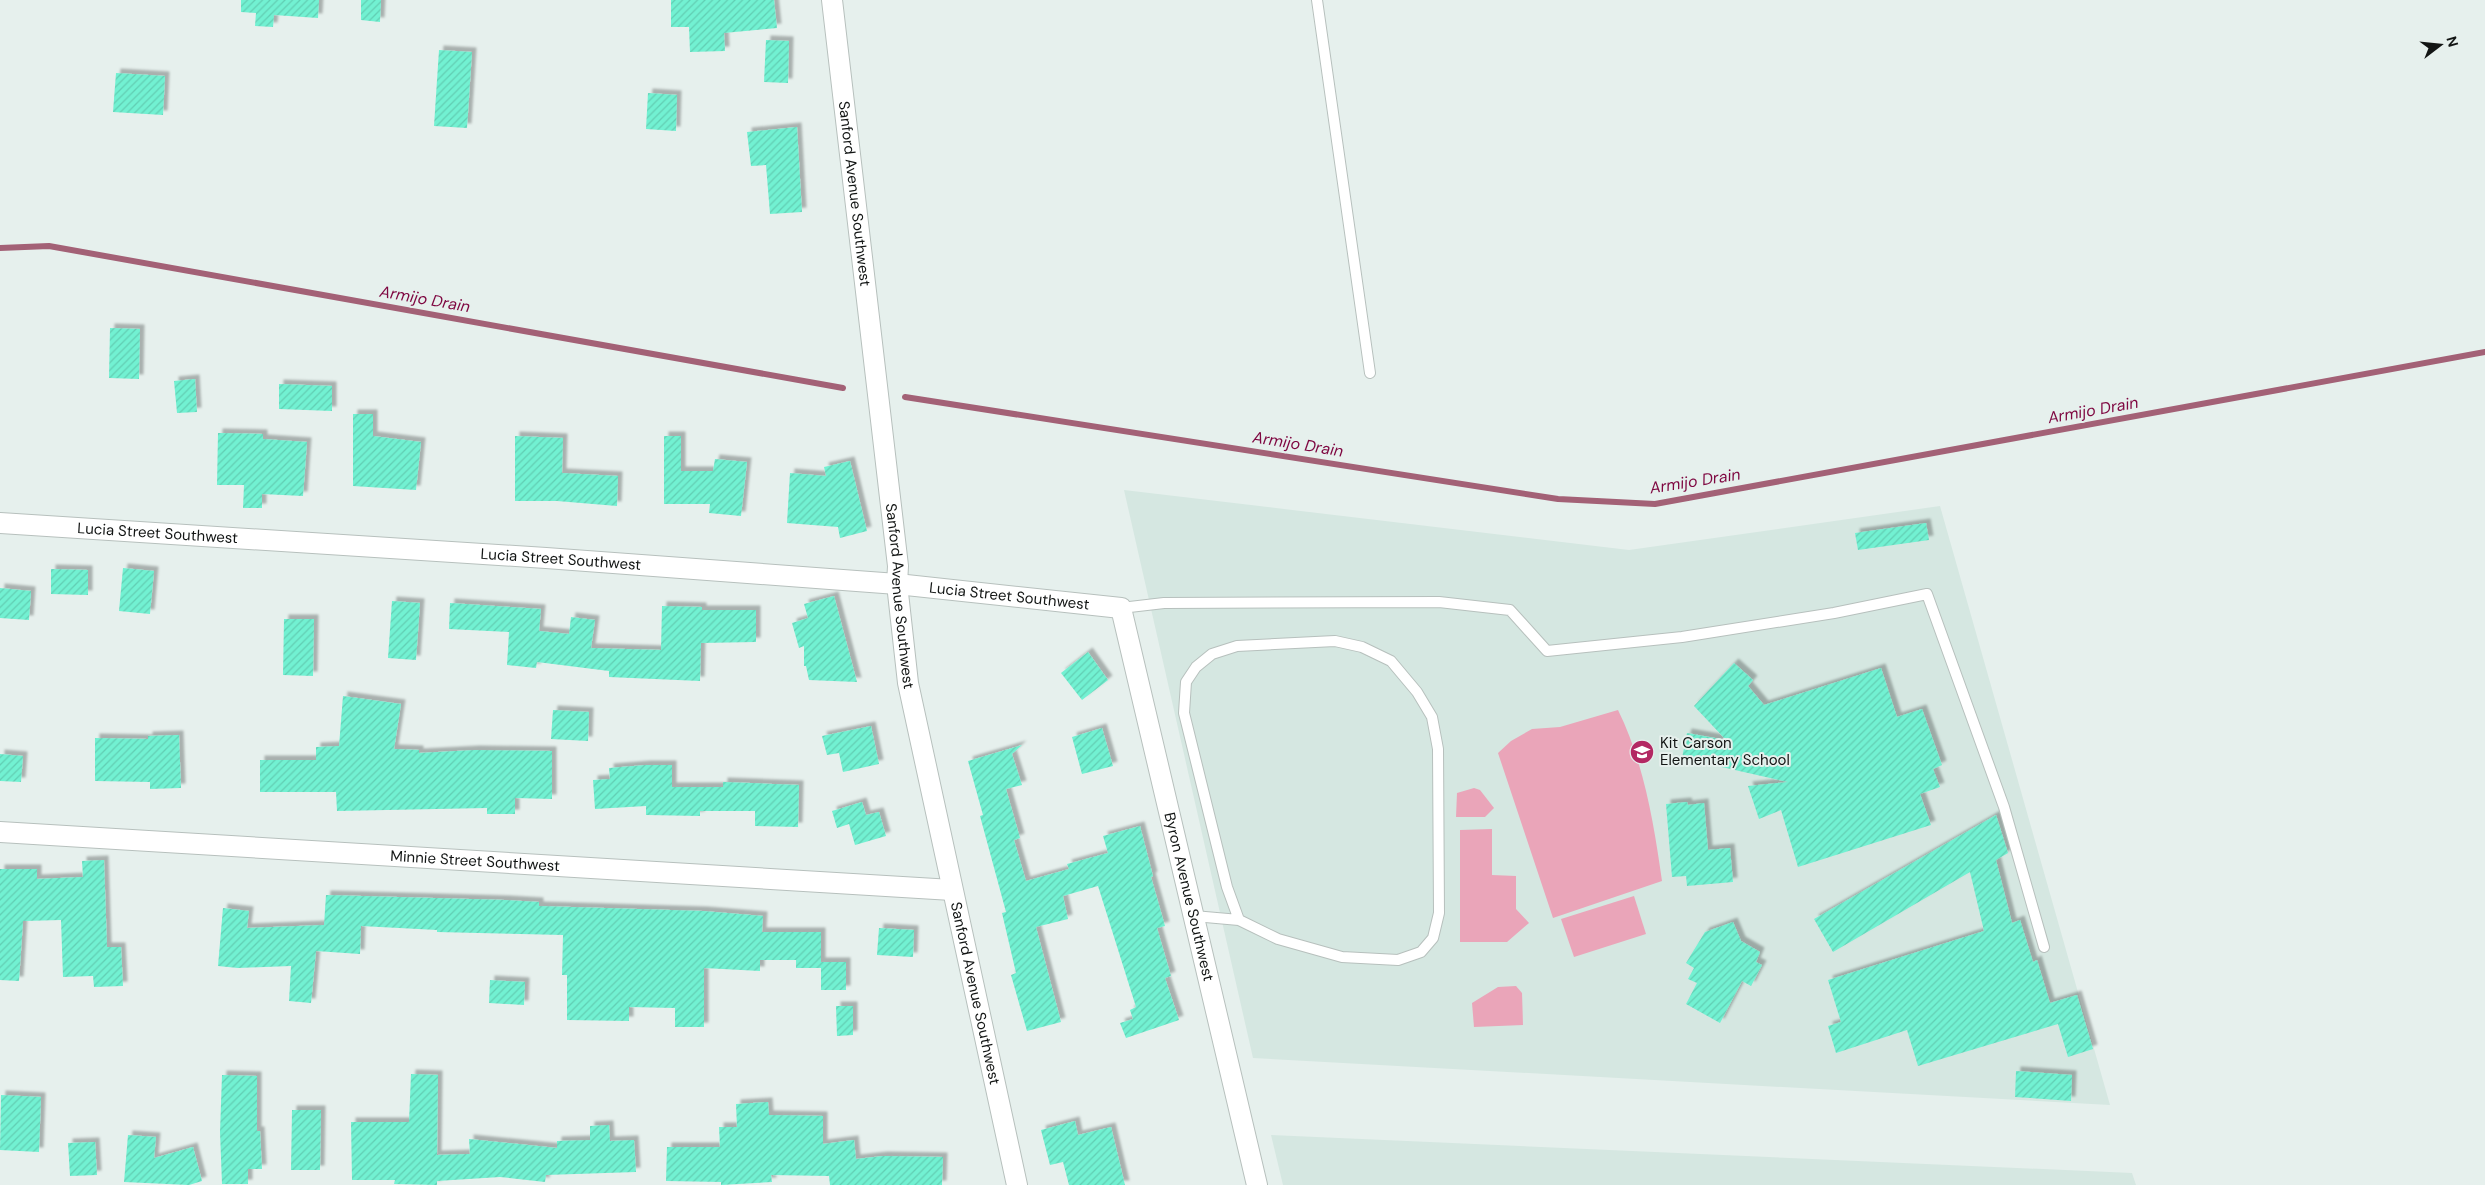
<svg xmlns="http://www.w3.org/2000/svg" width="2485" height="1185" font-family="'DM Sans',sans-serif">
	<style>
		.built { fill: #d5e7e1 }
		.park { fill: #eaa5b9 }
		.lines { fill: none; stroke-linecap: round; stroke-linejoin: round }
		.stream { stroke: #a36176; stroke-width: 6 }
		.building { fill: url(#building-hatch); filter: url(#shadow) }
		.lane-casing { stroke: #b7c0bd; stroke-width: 12 }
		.street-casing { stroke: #b7c0bd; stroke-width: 22 }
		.lane { stroke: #fff; stroke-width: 10 }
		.street { stroke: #fff; stroke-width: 20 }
		.labels { text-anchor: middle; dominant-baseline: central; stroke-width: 4; stroke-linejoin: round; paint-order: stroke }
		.street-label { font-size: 15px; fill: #121514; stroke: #e6f0ed }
		.poi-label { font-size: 15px; fill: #121514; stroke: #e6f0ed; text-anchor: start }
		.water-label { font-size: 16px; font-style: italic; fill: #7e0640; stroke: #e6f0ed }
	</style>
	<defs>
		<pattern id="building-hatch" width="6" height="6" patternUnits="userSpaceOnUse" patternTransform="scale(1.25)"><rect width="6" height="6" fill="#72f1d2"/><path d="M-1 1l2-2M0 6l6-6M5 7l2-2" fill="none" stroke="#62ceb3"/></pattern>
		<filter id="shadow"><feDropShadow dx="4.5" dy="-4.5" stdDeviation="1" flood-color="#0004"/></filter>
	</defs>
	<rect width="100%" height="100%" fill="#e6f0ed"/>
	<!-- built -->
	<g class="built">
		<path d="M1124,490L1629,550L1940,506L2110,1105L1253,1058Z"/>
		<path d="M1271,1135L2132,1173L2136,1185H1283Z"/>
	</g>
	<!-- park -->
	<g class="park">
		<path d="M1618,710C1644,763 1654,824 1662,881L1553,918L1498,753L1511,741L1532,729L1560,727Z"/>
		<path d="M1474,788L1480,790L1494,808L1485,817H1456L1457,793Z"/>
		<path d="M1492,829V875L1516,876V909L1529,923L1507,942H1460V830Z"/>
		<path d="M1634,896L1646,934L1574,957L1561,919Z"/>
		<path d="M1516,986L1522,993L1523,1025L1474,1027L1472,1003L1498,987Z"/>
	</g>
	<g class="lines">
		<!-- stream -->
		<g class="stream">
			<path d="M0,248L49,246L843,388"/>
			<path d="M905,397L1558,499L1655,504L2485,352"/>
		</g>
	</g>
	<!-- building -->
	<g class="building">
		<path d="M241,0H319L318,18L274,15L273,27L255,26L256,13L241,12Z"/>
		<path d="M361,0H381L380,22L361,20Z"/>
		<path d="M671,0H774L777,28L724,33L725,51L690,52L689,27H671Z"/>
		<path d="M766,40L789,41L788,83L764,82Z"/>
		<path d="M439,50L472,52L467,128L434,126Z"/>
		<path d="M116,73L165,76L163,115L113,112Z"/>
		<path d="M648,93L677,95L676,131L646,129Z"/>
		<path d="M797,127L802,212L770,214L766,165L751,166L747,132Z"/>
		<path d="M110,328L140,329L139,379L109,378Z"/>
		<path d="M195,379L197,412L177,413L174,381Z"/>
		<path d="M279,384L332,386V411L279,409Z"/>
		<path d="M353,414H373V436L421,442L416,490L353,486Z"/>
		<path d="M218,433L263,434V439L307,442L303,496L262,494V508H243L244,485H217Z"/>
		<path d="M515,436L563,438L562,473L618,476L617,506L557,501H515Z"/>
		<path d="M664,436H681V471H713L715,459L747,462L741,516L709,513L710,504H664Z"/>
		<path d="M850,461L867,531L840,538L838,527L787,523L790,473L826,476L824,467Z"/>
		<path d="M1926,523L1929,540L1858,550L1855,533Z"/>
		<path d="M123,568L154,571L150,614L119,611Z"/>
		<path d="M51,569L88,570V595L51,594Z"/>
		<path d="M0,588L31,591L29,620L0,618Z"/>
		<path d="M834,596L857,682L809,680L806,666H804V646L799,648L792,623L808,618L804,604Z"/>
		<path d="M392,601L420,603L416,660L388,658Z"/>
		<path d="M450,603L541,609L539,631L569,634L571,617L595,620L591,648L661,650L662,606L702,607V610H756V642L701,643L700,681L609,677V671L537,662L536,668L507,665L509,632L449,629Z"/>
		<path d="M284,619H314L313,676L283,675Z"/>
		<path d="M1088,652L1108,680L1082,700L1061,673Z"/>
		<path d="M1734,663L1753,680L1748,686L1764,705L1881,668L1897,717L1922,709L1942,765L1933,769L1940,787L1920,794L1931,825L1798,867L1781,810L1759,819L1748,786L1788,782L1682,758L1687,733L1726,740L1694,706Z"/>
		<path d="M343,696L401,704L394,749L419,750V753L475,750L552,751V799L515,798V814H487V808L337,811L336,792H260V760H316V747L339,746Z"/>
		<path d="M553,710L589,712L588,741L551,739Z"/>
		<path d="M871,726L879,764L843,772L839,753L827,755L822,736Z"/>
		<path d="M1102,728L1113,766L1082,774L1072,737Z"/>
		<path d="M179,735L181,788L150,789V782L95,781V738L148,739V736Z"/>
		<path d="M1022,745L1012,754L1022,785L1006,789L1020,838L1014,840L1026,881L1069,869L1067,864L1108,853L1103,836L1140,826L1153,876L1151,877L1165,926L1157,928L1171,976L1165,978L1179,1020L1126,1038L1120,1023L1133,1019L1130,1010L1136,1007L1098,886L1063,896L1068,919L1036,927L1061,1022L1027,1031L1011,975L1016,973L1002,913L1006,912L980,816L983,815L968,761Z"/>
		<path d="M0,754L23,756L21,782L0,781Z"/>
		<path d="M646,765H672V787H723V782L799,785L798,827L755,826V811H700V816L646,815V806L595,809L593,780L610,779L609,768Z"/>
		<path d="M862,802L866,815L879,812L886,836L855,845L849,824L837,828L832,811Z"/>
		<path d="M1687,802L1688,805L1704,803L1708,850L1730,848L1733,882L1687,886L1686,876L1672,877L1666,804Z"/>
		<path d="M1996,815L2008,853L1996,860L2012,923L2020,920L2033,962L2037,960L2050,1003L2077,995L2093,1049L2068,1057L2058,1024L1918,1066L1907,1030L1836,1053L1828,1026L1841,1022L1828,980L1984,931L1970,872L1833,952L1814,919Z"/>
		<path d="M104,860L107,947H121L123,986L94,987L93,976L63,977L61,920L23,921L19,981L0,980V869H37V879L83,877L82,861Z"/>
		<path d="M326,895L505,900L539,902V906L703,911L763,916L762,932H821V962H846V990H821V968H796V960H760V971L704,968V1027H675V1008L629,1007V1021L567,1020V975H562L563,935L437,932V930L361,926L360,954L316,951L311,1003L289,1001L291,966L238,968L218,966L223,908L249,911L247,928L324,925Z"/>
		<path d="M1733,922L1741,941L1760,952L1756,962L1762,965L1751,986L1742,981L1720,1023L1686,1004L1697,983L1688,979L1694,968L1686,963L1705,932Z"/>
		<path d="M879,928L914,930L913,957L877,955Z"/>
		<path d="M490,980L525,982L524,1005L489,1003Z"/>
		<path d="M836,1006H853V1035L837,1036Z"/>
		<path d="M2016,1071L2072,1075L2071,1101L2015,1097Z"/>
		<path d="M411,1074L438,1075L437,1155L470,1154L469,1139L557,1148V1141L590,1140V1126L609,1125L610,1141L634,1140L636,1172L546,1175L545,1182L500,1177L437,1181V1185L394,1184L395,1180H352L351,1122H409Z"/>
		<path d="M222,1075L257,1076V1131H260L262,1169H248V1184H222L220,1132Z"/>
		<path d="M1,1095L41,1097L39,1152L0,1150Z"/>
		<path d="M768,1102L769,1115L823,1116V1144L854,1140L856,1159L883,1156L943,1157L942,1185H830L829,1176L771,1175L772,1182L721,1185V1182L666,1181L667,1147H720L719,1127H737L736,1104Z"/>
		<path d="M292,1110H321L320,1170H291Z"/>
		<path d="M1075,1121L1078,1135L1111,1127L1125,1185H1069L1063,1162L1050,1165L1041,1130Z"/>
		<path d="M128,1135L156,1137L154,1158L193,1147L202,1181L189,1185L124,1182Z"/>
		<path d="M95,1142L97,1175L70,1176L68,1143Z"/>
	</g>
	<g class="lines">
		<!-- lane casing -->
		<g class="lane-casing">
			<g id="lane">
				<path d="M1317,0L1370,373"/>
				<path d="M1121,608L1164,603L1439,602L1510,610L1547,651L1682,637L1834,613L1927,594L2004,807L2044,947"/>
				<path d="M1194,916L1239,920L1278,939L1342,957L1398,960L1421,952L1433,938L1439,913L1438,749L1432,717L1417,692L1391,661L1362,647L1335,641L1237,646L1212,654L1196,667L1186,682L1184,713L1227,887L1239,920"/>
			</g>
		</g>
		<!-- street casing -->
		<g class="street-casing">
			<g id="street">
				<path id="s1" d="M832,0L898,566L897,584L908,683L1017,1185"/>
				<path id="s2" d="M0,523L546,558L897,584L1121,608L1257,1185"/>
				<path id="s3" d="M0,832L952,890"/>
			</g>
		</g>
		<!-- lane -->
		<use href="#lane" class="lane"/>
		<!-- street -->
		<use href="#street" class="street"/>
	</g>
	<!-- icons -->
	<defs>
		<g id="school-disc" transform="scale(1.25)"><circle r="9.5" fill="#b32863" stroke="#e6f0ed"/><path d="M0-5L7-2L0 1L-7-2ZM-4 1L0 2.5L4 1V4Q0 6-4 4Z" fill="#fff"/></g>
	</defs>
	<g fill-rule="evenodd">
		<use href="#school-disc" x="1642" y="752"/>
	</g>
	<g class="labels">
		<!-- street labels -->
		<g class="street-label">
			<text stroke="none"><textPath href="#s1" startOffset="195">Sanford Avenue Southwest</textPath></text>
			<text stroke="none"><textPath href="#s2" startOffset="158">Lucia Street Southwest</textPath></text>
			<text stroke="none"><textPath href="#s2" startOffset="562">Lucia Street Southwest</textPath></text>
			<text stroke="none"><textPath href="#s2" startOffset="1012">Lucia Street Southwest</textPath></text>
			<text stroke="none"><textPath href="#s1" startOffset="600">Sanford Avenue Southwest</textPath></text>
			<text stroke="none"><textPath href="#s3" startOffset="476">Minnie Street Southwest</textPath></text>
			<text stroke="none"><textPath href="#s2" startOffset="1421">Byron Avenue Southwest</textPath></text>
			<text stroke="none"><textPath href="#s1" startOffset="1005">Sanford Avenue Southwest</textPath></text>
		</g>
		<!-- poi labels -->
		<g class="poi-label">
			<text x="1660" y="743">Kit Carson<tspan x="1660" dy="17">Elementary School</tspan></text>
		</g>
		<!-- water labels -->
		<g class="water-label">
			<text transform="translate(425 299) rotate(10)">Armijo Drain</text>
			<text transform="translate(2093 410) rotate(-10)">Armijo Drain</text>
			<text transform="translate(1298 444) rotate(9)">Armijo Drain</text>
			<text transform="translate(1695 481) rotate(-9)">Armijo Drain</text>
		</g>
	</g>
	<!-- north arrow -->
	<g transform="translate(2440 45) rotate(74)" stroke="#e6f0ed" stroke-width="4" paint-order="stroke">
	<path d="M0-4L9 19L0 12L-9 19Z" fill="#121514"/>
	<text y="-8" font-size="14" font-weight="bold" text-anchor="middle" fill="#121514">N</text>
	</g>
</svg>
